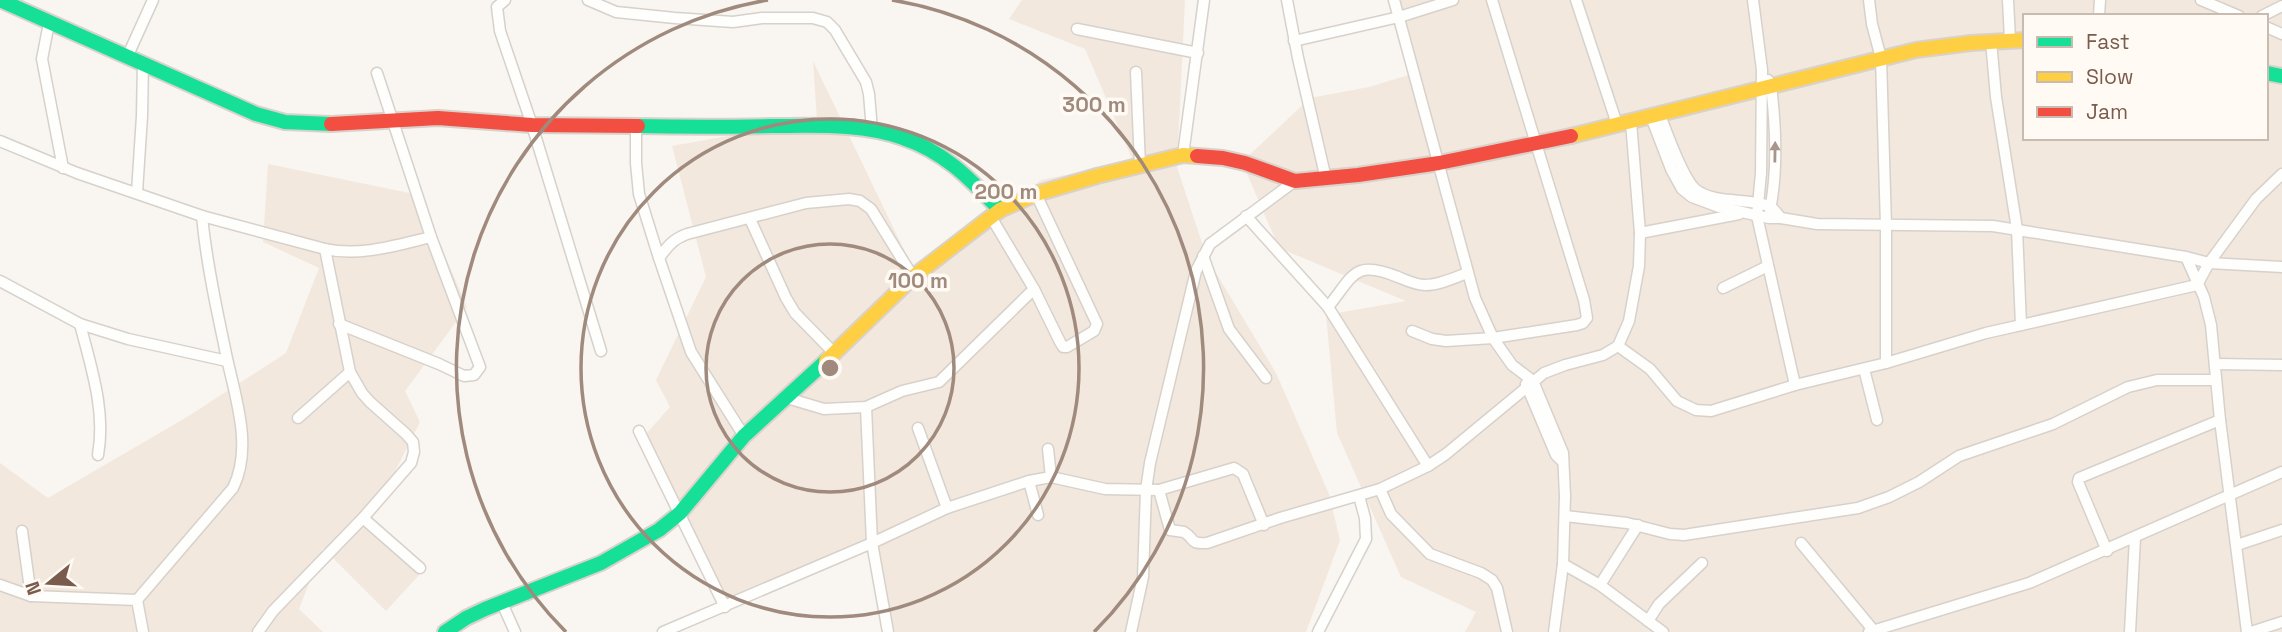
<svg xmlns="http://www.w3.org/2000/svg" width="2282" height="632" font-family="'Space Grotesk',sans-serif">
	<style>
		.residential { fill: #f2e8de; fill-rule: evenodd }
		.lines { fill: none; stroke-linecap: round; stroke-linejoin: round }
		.street-casing { stroke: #d7d1cb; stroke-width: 13 }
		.fast-casing { stroke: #d9d2cb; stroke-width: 18 }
		.slow-casing { stroke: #d9d2cb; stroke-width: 18 }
		.jam-casing { stroke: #d9d2cb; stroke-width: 18 }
		.street { stroke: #fefefd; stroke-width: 10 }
		.fast { stroke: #16e098; stroke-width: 14 }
		.slow { stroke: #ffcf43; stroke-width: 14 }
		.jam { stroke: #f24e42; stroke-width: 14 }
		.oneway { fill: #a8958b }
		.ring { fill: none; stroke: #9f8a7d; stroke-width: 3.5 }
		.centre { fill: #9f8a7d; stroke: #fffaf3; stroke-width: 3.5 }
		.ring-label { font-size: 21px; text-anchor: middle; font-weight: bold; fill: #9f8a7d; stroke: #fffaf3; stroke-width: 7; stroke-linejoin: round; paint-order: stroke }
	</style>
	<rect width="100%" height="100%" fill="#f9f5f0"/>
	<!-- residential -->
	<g class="residential">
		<path d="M1022,0H1185L1177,167L1207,258L1276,373L1329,494L1340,540L1306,632H895L872,549L721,611L645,435L670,407L656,380L706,277L672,146L817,120L813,61L918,279L1041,180L1133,161L1085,49L1009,19Z"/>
		<path d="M1396,0H2282V632H1465L1476,612L1401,577L1337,433L1326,315L1406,301L1279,248L1242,162L1310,98L1369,87L1415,73ZM2025,16H2266V138H2025Z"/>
		<path d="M268,164L419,195L467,307L405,391L420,422L371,519L419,575L386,611L323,548L299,609L323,632H0V463L48,498L187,417L286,353L319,268L263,242Z"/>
	</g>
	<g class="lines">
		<!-- street casing -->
		<g class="street-casing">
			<g id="street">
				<path d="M505,0L497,7L500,31L532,125L601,351"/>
				<path d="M588,0L616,12L675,18L733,22L762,18H813L827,22L835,30L866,82L869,94L872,130"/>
				<path d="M1287,0L1298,58L1326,179"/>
				<path d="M1394,0L1475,298L1493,338L1512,365L1533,381L1563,453L1565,496L1563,564L1554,632"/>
				<path d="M1576,0L1617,124"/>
				<path d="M1753,0L1762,70L1761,173L1757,216L1795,385"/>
				<path d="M1869,0L1872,24L1881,58L1886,226V363"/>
				<path d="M2008,0L2010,40"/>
				<path d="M2201,0L2239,16"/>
				<path d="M2099,16L2100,0"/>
				<path d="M2262,16L2282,6"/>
				<path d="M49,23L42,59L63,168"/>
				<path d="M2266,27L2282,34"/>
				<path d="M1077,29L1198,53"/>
				<path d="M1294,41L1399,17L1453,0"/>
				<path d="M1991,41L1996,97L2017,229L2021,325"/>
				<path d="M128,55L153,0"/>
				<path d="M1136,72L1140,165"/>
				<path d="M1768,80L1771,86C1776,127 1778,170 1770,210"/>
				<path d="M1660,115C1667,133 1682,177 1695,189C1715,205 1747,197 1769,206C1774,208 1777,214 1781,218"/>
				<path d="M1651,117L1671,169L1682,189L1692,197L1719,207L1769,218H1781L1817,224L1993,226L2186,257L2209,263L2282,267"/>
				<path d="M636,125V163L639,194L659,258"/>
				<path d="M0,141L77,173L202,216L325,249C360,257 397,245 431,237"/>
				<path d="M1183,155L1204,0"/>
				<path d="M137,192L142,116L143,62"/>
				<path d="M1246,216L1328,307L1428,466"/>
				<path d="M991,217L1034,289L1060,342L1063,347H1067L1094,331L1097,324L1036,194"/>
				<path d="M750,219L786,298L795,313L834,353"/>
				<path d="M1640,233L1739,214"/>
				<path d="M1203,256L1229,329L1266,378"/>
				<path d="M2186,257L2204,297L2211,325L2220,420L2247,632"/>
				<path d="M0,281L80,324L128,339L227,361"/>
				<path d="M1723,288L1768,266"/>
				<path d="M1328,307C1354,275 1354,259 1398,277C1406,280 1415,285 1425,285C1439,285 1454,278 1467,273"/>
				<path d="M80,324C91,367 106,411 98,455"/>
				<path d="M339,324L439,364L464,376L474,375L480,367L431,237L377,73"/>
				<path d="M1412,331L1432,339L1446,341L1493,338L1577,325L1583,323L1587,318L1584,300L1492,0"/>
				<path d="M1618,346L1650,369L1677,401L1696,410L1711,411L1795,385L1886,363L1986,333L2197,285L2209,263L2256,199L2282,174"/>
				<path d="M2215,364L2282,365"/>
				<path d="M1864,369L1877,420"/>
				<path d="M1526,384L1556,455L1563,462"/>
				<path d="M787,398L824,409L866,407L902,391L939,382L1034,289"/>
				<path d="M866,407L872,543L888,632"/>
				<path d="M298,418L350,372"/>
				<path d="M918,428L947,508"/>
				<path d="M639,431L725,607"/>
				<path d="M744,436L691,352L659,258C667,247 673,239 687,234L806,203L849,199L860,201L871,209L913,277"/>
				<path d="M1048,449L1051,477"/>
				<path d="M1029,481L1038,515"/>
				<path d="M1380,489L1391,514L1430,554L1481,573L1492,580L1497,588L1507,632"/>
				<path d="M1159,490L1170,530L1184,532C1196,539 1188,544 1207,543L1280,518L1380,489L1428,466L1446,454L1544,373L1565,365L1603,355L1618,346L1629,321L1639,266L1640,233L1631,122"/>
				<path d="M1565,516L1627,523L1670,534L1684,535L1858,508L1889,497L1919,482L1959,456L2053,424L2128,387L2157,380H2216"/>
				<path d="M363,518L420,568"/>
				<path d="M22,531L31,596"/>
				<path d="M1801,543L1874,631"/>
				<path d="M2237,545L2282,530"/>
				<path d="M2107,551L2078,482L2079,478L2220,420"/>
				<path d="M1563,564L1600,585L1663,632"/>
				<path d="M0,585L31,596L137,600L143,632"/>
				<path d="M1600,585L1638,525"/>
				<path d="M137,600L233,488C255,444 232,389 224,344C215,302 206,259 202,216"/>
				<path d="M502,603L515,632"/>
				<path d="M1648,621L1659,604L1702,563"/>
				<path d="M258,632L273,611L363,518L411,463L414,452L413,442L406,434L370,402L362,393L350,372L325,249"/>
				<path d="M663,632L872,543L947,508L1029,481L1051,477L1105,489L1159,490L1234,468L1243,474L1264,525"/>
				<path d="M1131,632L1143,577L1146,490L1150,463L1196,271L1210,244L1295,181"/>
				<path d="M1318,632L1366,539L1365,518L1359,496"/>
				<path d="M1869,632L2029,583L2282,472"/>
				<path d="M2130,632L2135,538"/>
				<path d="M2251,632L2282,622"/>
			</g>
		</g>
		<!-- fast casing -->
		<g class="fast-casing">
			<g id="fast">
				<path d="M0,0L256,114L285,122L331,124"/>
				<path d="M2266,73L2282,76"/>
				<path d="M638,126C682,127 726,127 771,126C814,126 862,123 903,138C945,152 970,179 1000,210"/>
				<path d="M445,632L466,618L485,609L601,563L659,530L680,513L744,436L826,361"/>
			</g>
		</g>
		<!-- slow casing -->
		<g class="slow-casing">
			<g id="slow">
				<path d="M1571,136L1916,50L1971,43L2025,40"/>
				<path d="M826,361L913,277L1000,210L1036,194L1097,176L1183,155L1197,156"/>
			</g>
		</g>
		<!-- jam casing -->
		<g class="jam-casing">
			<g id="jam">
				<path d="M331,124L438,118L532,125L638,126"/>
				<path d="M1197,156L1223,158L1245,163L1295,181L1358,175L1439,163L1571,136"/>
			</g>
		</g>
		<!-- street -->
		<use href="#street" class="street"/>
		<!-- fast -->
		<use href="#fast" class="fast"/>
		<!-- slow -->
		<use href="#slow" class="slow"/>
		<!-- jam -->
		<use href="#jam" class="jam"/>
	</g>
	<!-- one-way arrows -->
	<defs><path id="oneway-solid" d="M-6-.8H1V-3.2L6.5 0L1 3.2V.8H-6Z" transform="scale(1.75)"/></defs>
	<use class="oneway" href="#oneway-solid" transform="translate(1775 152) rotate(-89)"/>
	<!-- distance rings -->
	<g class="ring">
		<circle cx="830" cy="368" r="124"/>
		<circle cx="830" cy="368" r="249"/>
		<path d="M566 632A373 373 0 0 1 768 0M892 0A373 373 0 0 1 1094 632"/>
	</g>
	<circle cx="830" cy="368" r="10" class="centre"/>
	<g class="ring-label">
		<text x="1094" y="112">300 m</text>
		<text x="1006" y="199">200 m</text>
		<text x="918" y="288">100 m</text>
	</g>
	<!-- legend -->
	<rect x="2023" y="14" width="245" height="126" fill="#fffaf3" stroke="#cabbb1" stroke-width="2"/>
	<rect x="2037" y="37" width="35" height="10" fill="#16e098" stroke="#cabbb1" stroke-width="2"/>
	<text x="2086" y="49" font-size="21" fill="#7a5c4d">Fast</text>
	<rect x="2037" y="72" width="35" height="10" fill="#ffcf43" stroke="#cabbb1" stroke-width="2"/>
	<text x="2086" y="84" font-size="21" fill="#7a5c4d">Slow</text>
	<rect x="2037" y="107" width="35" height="10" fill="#f24e42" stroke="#cabbb1" stroke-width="2"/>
	<text x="2086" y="119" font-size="21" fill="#7a5c4d">Jam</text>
	<!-- north arrow -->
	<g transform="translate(49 583) rotate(252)" stroke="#fffaf3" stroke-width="5" paint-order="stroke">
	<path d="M0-5L12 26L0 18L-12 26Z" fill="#7a5c4d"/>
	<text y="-10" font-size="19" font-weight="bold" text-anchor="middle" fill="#7a5c4d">N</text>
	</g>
</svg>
